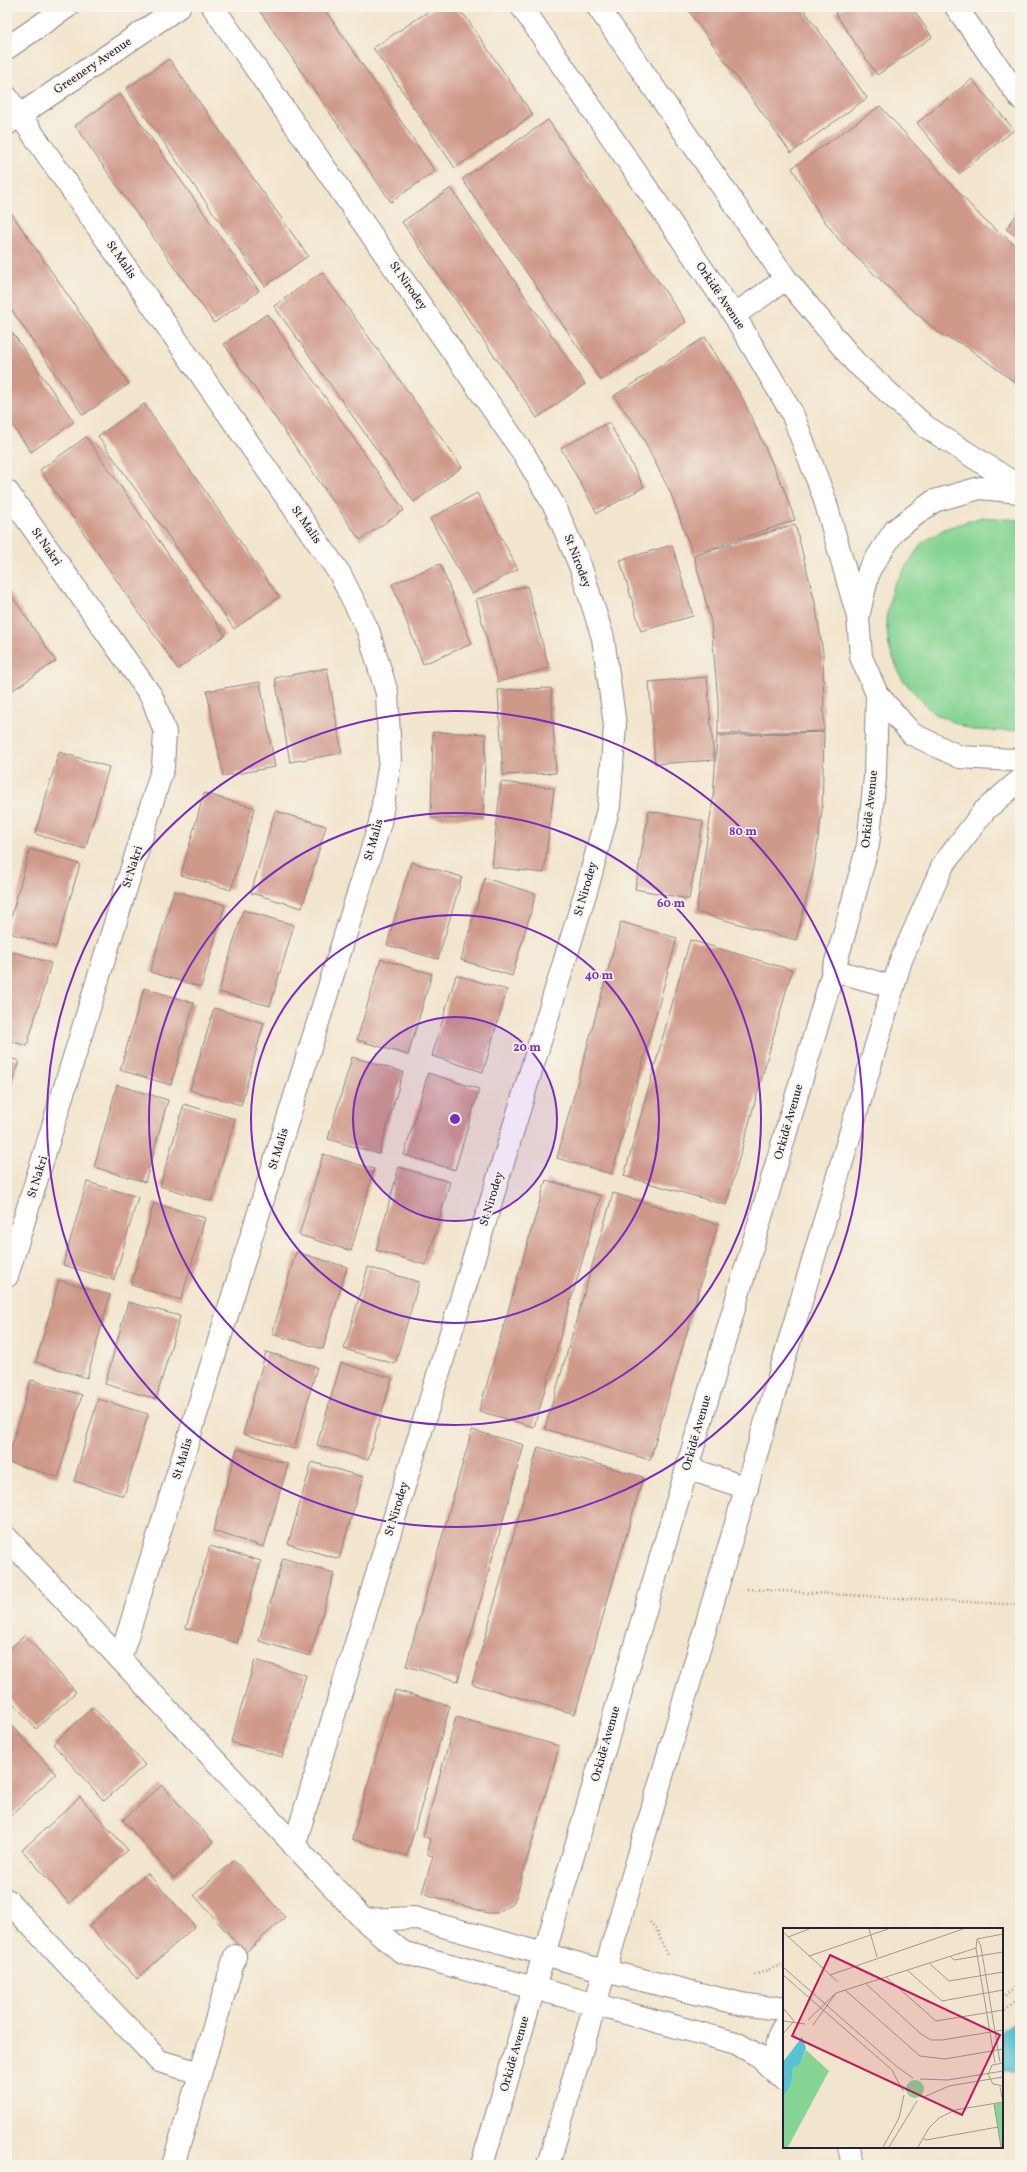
<svg xmlns="http://www.w3.org/2000/svg" width="1027" height="2172" font-family="Vollkorn,serif">
	<style>
		.green { fill: #87d594; stroke: #547c68 }
		.water { fill: #57c2d2; stroke: #3c7286 }
		.building { fill: #cf998a }
		.lines { fill: none; stroke-linecap: round; stroke-linejoin: round }
		.minor-casing { stroke: #8a8484; stroke-width: 24 }
		.tertiary-casing { stroke: #8a8484; stroke-width: 24 }
		.path { stroke: #8a8484; stroke-width: 2.5; stroke-dasharray: 1 3; stroke-linecap: butt }
		.minor { stroke: #fff; stroke-width: 22 }
		.tertiary { stroke: #fff; stroke-width: 22 }
		.ring { fill: none; stroke: #7b2cbf; stroke-width: 2 }
		.labels { text-anchor: middle; dominant-baseline: central; stroke-width: 3.5; stroke-linejoin: round; paint-order: stroke }
		.street-label { font-size: 12px; fill: #22223b; stroke: #f7f3e8 }
		.inset-road { fill: none; stroke: #9f9793; stroke-width: 1 }
		.view { fill: #c2185b; fill-opacity: 0.15; stroke: #c2185b; stroke-width: 2 }
		.inset-edge { fill: none; stroke: #22223b; stroke-width: 2 }
		.centre { fill: #7b2cbf; stroke: #f7f3e8; stroke-width: 2 }
		.ring-label { font-size: 12px; text-anchor: middle; font-weight: bold; fill: #7b2cbf; stroke: #f7f3e8; stroke-width: 3.5; stroke-linejoin: round; paint-order: stroke }
	</style>
	<rect width="100%" height="100%" fill="#f7f3e8"/>
	<filter id="ink" filterUnits="userSpaceOnUse"><feTurbulence type="fractalNoise" baseFrequency=".025" numOctaves="2"/><feDisplacementMap in="SourceGraphic" scale="8" xChannelSelector="R" yChannelSelector="G"/><feConvolveMatrix kernelMatrix="1 2 1 2 8 2 1 2 1" color-interpolation-filters="sRGB"/></filter>
	<filter id="wash" filterUnits="userSpaceOnUse"><feTurbulence type="fractalNoise" baseFrequency=".012" numOctaves="4" result="noise"/><feDisplacementMap in="SourceGraphic" scale="16" xChannelSelector="R" yChannelSelector="G"/><feGaussianBlur stdDeviation="0.9" result="paint"/><feColorMatrix in="noise" values="0 0 0 0 0 0 0 0 0 0 0 0 0 0 0 0 0 1.4 0 .05"/><feComposite in="paint" operator="in"/></filter>
	<g filter="url(#wash)">
		<rect width="100%" height="100%" fill="#f2e5cd"/>
		<!-- green -->
		<path class="green" d="M982,517L1020,520V728L1012,731L972,730L933,713L902,679L889,648L886,619L893,586L922,543L944,529Z"/>
		<!-- water -->
		<path class="water" d="M1020,2018V2079L1002,2068V2033L1004,2029Z"/>
		<g id="blocks">
			<!-- building -->
			<g class="building">
				<path d="M257,7H323L435,171L391,202Z"/>
				<path d="M435,7H451L465,16L533,115L455,168L373,48Z"/>
				<path d="M686,7H802L867,98L791,153Z"/>
				<path d="M844,7H912L932,37L877,75L835,13Z"/>
				<path d="M169,59L308,256L265,286L126,89Z"/>
				<path d="M972,79L1014,130L959,174L917,123Z"/>
				<path d="M120,94L259,291L214,323L75,126Z"/>
				<path d="M880,106L983,219L1020,249V386L964,345L942,335L916,313L856,257L840,241L820,215L792,168Z"/>
				<path d="M548,120L686,322L601,380L462,179Z"/>
				<path d="M451,188L585,384L537,418L402,222Z"/>
				<path d="M7,207L129,384L83,415L7,303Z"/>
				<path d="M1020,210V239L1006,229Z"/>
				<path d="M322,272L462,467L414,502L274,306Z"/>
				<path d="M267,314L404,510L360,540L224,344Z"/>
				<path d="M7,325L74,422L31,452L7,417Z"/>
				<path d="M705,337L742,397L783,487L795,520L693,555L671,494L640,432L614,396Z"/>
				<path d="M144,404L279,597L234,629L98,436Z"/>
				<path d="M609,422L644,487L597,513L561,448Z"/>
				<path d="M86,437L225,635L178,669L40,470Z"/>
				<path d="M477,493L518,569L472,594L430,519Z"/>
				<path d="M795,524L815,602L823,653L824,731L718,734V701L711,622L694,556Z"/>
				<path d="M672,545L693,616L641,631L620,560Z"/>
				<path d="M440,564L472,644L423,664L392,584Z"/>
				<path d="M527,586L549,668L498,682L476,599Z"/>
				<path d="M7,589L56,661L10,692L7,687Z"/>
				<path d="M327,668L342,753L290,762L275,678Z"/>
				<path d="M707,677L714,760L655,764L649,682Z"/>
				<path d="M260,682L275,767L223,776L207,691Z"/>
				<path d="M551,688L556,773L503,775L498,690Z"/>
				<path d="M433,732L486,734L483,819L431,818Z"/>
				<path d="M824,732L822,811L814,868L796,940L696,912L713,799L717,736Z"/>
				<path d="M59,752L109,767L85,849L35,834Z"/>
				<path d="M501,782L554,788L544,873L492,867Z"/>
				<path d="M204,793L255,808L231,890L181,875Z"/>
				<path d="M275,811L326,826L302,908L251,893Z"/>
				<path d="M649,811L703,821L689,899L635,889Z"/>
				<path d="M30,849L80,864L56,947L7,932Z"/>
				<path d="M411,862L462,877L438,959L387,945Z"/>
				<path d="M485,878L536,894L512,976L461,960Z"/>
				<path d="M174,891L225,905L201,987L150,972Z"/>
				<path d="M243,910L294,925L270,1006L219,992Z"/>
				<path d="M621,922L677,938L612,1174L557,1158Z"/>
				<path d="M690,940L792,970L726,1205L624,1176Z"/>
				<path d="M7,950L51,963L27,1046L7,1040Z"/>
				<path d="M381,959L432,974L408,1055L357,1040Z"/>
				<path d="M456,975L507,990L483,1072L432,1056Z"/>
				<path d="M144,988L194,1003L171,1085L120,1070Z"/>
				<path d="M214,1008L264,1023L241,1105L190,1090Z"/>
				<path d="M7,1057L19,1061L7,1099Z"/>
				<path d="M352,1057L403,1072L379,1154L328,1139Z"/>
				<path d="M428,1073L479,1089L455,1170L404,1155Z"/>
				<path d="M117,1085L168,1100L145,1182L94,1167Z"/>
				<path d="M184,1104L235,1119L211,1201L160,1186Z"/>
				<path d="M323,1154L374,1169L351,1251L299,1235Z"/>
				<path d="M399,1167L450,1182L426,1265L376,1250Z"/>
				<path d="M546,1180L601,1196L534,1427L479,1411Z"/>
				<path d="M87,1182L138,1197L114,1280L63,1265Z"/>
				<path d="M613,1193L718,1224L650,1460L545,1429Z"/>
				<path d="M154,1203L205,1218L181,1300L131,1285Z"/>
				<path d="M296,1252L347,1267L323,1349L272,1334Z"/>
				<path d="M368,1267L419,1282L395,1364L344,1349Z"/>
				<path d="M59,1280L110,1295L87,1378L36,1362Z"/>
				<path d="M128,1302L180,1316L156,1399L105,1384Z"/>
				<path d="M266,1352L317,1367L294,1449L243,1434Z"/>
				<path d="M341,1363L392,1378L368,1460L317,1445Z"/>
				<path d="M31,1380L82,1395L58,1477L7,1462Z"/>
				<path d="M98,1399L148,1414L124,1496L74,1481Z"/>
				<path d="M472,1430L524,1445L458,1681L406,1666Z"/>
				<path d="M538,1447L643,1477L575,1714L472,1684Z"/>
				<path d="M237,1449L288,1464L264,1547L213,1531Z"/>
				<path d="M312,1462L363,1477L339,1559L288,1544Z"/>
				<path d="M210,1546L261,1561L237,1643L186,1628Z"/>
				<path d="M283,1558L334,1574L310,1656L259,1641Z"/>
				<path d="M25,1635L76,1692L36,1729L7,1696V1651Z"/>
				<path d="M255,1660L306,1675L282,1757L231,1742Z"/>
				<path d="M395,1690L450,1706L407,1856L352,1839Z"/>
				<path d="M93,1707L145,1765L104,1801L53,1744Z"/>
				<path d="M456,1717L559,1746L517,1895L513,1903L497,1913H488L422,1893L433,1856L429,1855L427,1851L430,1839L423,1836Z"/>
				<path d="M8,1722L56,1774L7,1819V1723Z"/>
				<path d="M162,1785L213,1842L174,1878L123,1820Z"/>
				<path d="M80,1797L128,1850L69,1903L22,1850Z"/>
				<path d="M234,1860L285,1917L245,1953L194,1895Z"/>
				<path d="M147,1873L195,1926L137,1979L89,1926Z"/>
			</g>
		</g>
	</g>
	<g filter="url(#ink)">
		<use href="#blocks" fill-opacity="0" stroke="#8a8484" stroke-width="1"/>
		<g class="lines">
			<!-- minor casing -->
			<g class="minor-casing">
				<g id="minor">
					<path d="M213,7L524,454L556,509L581,568L603,638L615,725L609,806L589,881L294,1846"/>
					<path d="M956,7L1020,98"/>
					<path d="M7,48L67,7"/>
					<path d="M7,97L340,574L368,630L387,693L390,761L380,823L120,1659"/>
					<path d="M7,124L179,7"/>
					<path d="M7,491L152,697L165,732L163,767L7,1276"/>
					<path d="M7,1538L364,1920L402,1952L736,2043L757,2055L784,2080"/>
					<path d="M7,1900L159,2061L200,2073"/>
					<path d="M364,1920L414,1918L605,1971L741,2004L771,2008L784,2007"/>
					<path d="M784,2026C772,2043 776,2063 784,2080"/>
					<path d="M849,2147L853,2165"/>
					<path d="M173,2165L235,1956"/>
				</g>
			</g>
			<!-- tertiary casing -->
			<g class="tertiary-casing">
				<g id="tertiary">
					<path d="M522,7L734,315L792,413L824,497L858,617"/>
					<path d="M598,7L786,279L855,362L925,426L1020,487"/>
					<path d="M734,315L786,279"/>
					<path d="M1020,492L980,488L934,501L895,530L869,570L858,617L861,657L877,694L912,734L960,757L1013,760L1020,758"/>
					<path d="M833,970L893,987"/>
					<path d="M687,1468L747,1488"/>
					<path d="M482,2165L843,938L868,845L875,777L877,694"/>
					<path d="M548,2165L901,960L943,865L984,811L1020,780"/>
				</g>
			</g>
			<!-- path -->
			<g class="path">
				<path d="M747,1589L1020,1605"/>
				<path d="M650,1922L657,1930L667,1956"/>
				<path d="M754,1975L784,1964"/>
				<path d="M1002,1999L1020,1983"/>
				<path d="M1002,2013L1020,1997"/>
			</g>
			<!-- minor -->
			<use href="#minor" class="minor"/>
			<!-- tertiary -->
			<use href="#tertiary" class="tertiary"/>
		</g>
	</g>
	<!-- distance rings -->
	<circle cx="455" cy="1119" r="102" fill="#7b2cbf" fill-opacity=".12"/>
	<g class="ring">
		<circle cx="455" cy="1119" r="102"/>
		<circle cx="455" cy="1119" r="204"/>
		<circle cx="455" cy="1119" r="306"/>
		<circle cx="455" cy="1119" r="408"/>
	</g>
	<g class="labels">
		<!-- street labels -->
		<g class="street-label">
			<text transform="translate(93 66) rotate(-34)">Greenery Avenue</text>
			<text transform="translate(121 260) rotate(55)">St Malis</text>
			<text transform="translate(408 286) rotate(55)">St Nirodey</text>
			<text transform="translate(720 296) rotate(56)">Orkidē Avenue</text>
			<text transform="translate(306 525) rotate(55)">St Malis</text>
			<text transform="translate(46 547) rotate(55)">St Nakri</text>
			<text transform="translate(577 561) rotate(69)">St Nirodey</text>
			<text transform="translate(870 809) rotate(-84)">Orkidē Avenue</text>
			<text transform="translate(374 840) rotate(-74)">St Malis</text>
			<text transform="translate(133 867) rotate(-73)">St Nakri</text>
			<text transform="translate(586 889) rotate(-74)">St Nirodey</text>
			<text transform="translate(789 1122) rotate(-74)">Orkidē Avenue</text>
			<text transform="translate(279 1149) rotate(-73)">St Malis</text>
			<text transform="translate(38 1177) rotate(-73)">St Nakri</text>
			<text transform="translate(492 1199) rotate(-73)">St Nirodey</text>
			<text transform="translate(697 1433) rotate(-74)">Orkidē Avenue</text>
			<text transform="translate(183 1459) rotate(-73)">St Malis</text>
			<text transform="translate(397 1509) rotate(-73)">St Nirodey</text>
			<text transform="translate(606 1744) rotate(-74)">Orkidē Avenue</text>
			<text transform="translate(515 2054) rotate(-74)">Orkidē Avenue</text>
		</g>
	</g>
	<!-- overview -->
	<g transform="translate(783 1928)">
		<rect width="220" height="220" fill="#f2e5cd"/>
		<path d="M23,122L46,143L5,219H0V169L8,155L10,140L17,135ZM123 161a9 9 0 1 1 18 0a9 9 0 1 1-18 0ZM220,174V219H218L211,176Z" fill="#87d594"/>
		<path d="M19,109L23,120L17,136L10,140L8,157L0,169V134Z" fill="#57c2d2"/>
		<path class="inset-road" d="M86,1L94,29M0,4L55,54M5,9L26,1M194,11L193,20L212,135M194,11L220,6M195,12L198,19L217,134M26,28L105,1M167,28L171,32L220,24M146,35L166,53L220,44M0,39L113,138L130,150M124,42L159,73L220,62M0,47L109,142L120,163M47,47L180,1M103,49L153,93L220,82M82,55L138,106L148,112H159L220,102M62,62L137,128L162,131L220,121M0,80L11,93M25,92L53,65L193,20M0,93L22,96M30,97L53,65M0,106L11,93M220,135L209,137L205,146L210,156L220,158M137,151L165,152L220,143M217,159L220,175M141,169L166,158L220,149M211,176L218,219M140,210L143,212L215,199M100,219L116,190L121,167M106,219L134,173M135,219L146,200L156,190L172,182L220,174"/>
		<path class="view" d="M47,27L217,107L179,187L9,108Z"/>
		<rect width="220" height="220" class="inset-edge"/>
	</g>
	<circle cx="455" cy="1119" r="6" class="centre"/>
	<g class="ring-label">
		<text x="743" y="835">80 m</text>
		<text x="671" y="907">60 m</text>
		<text x="599" y="979">40 m</text>
		<text x="527" y="1051">20 m</text>
	</g>
	<!-- margin -->
	<rect width="1027" height="2172" fill="none" stroke="#f7f3e8" stroke-width="24"/>
</svg>
